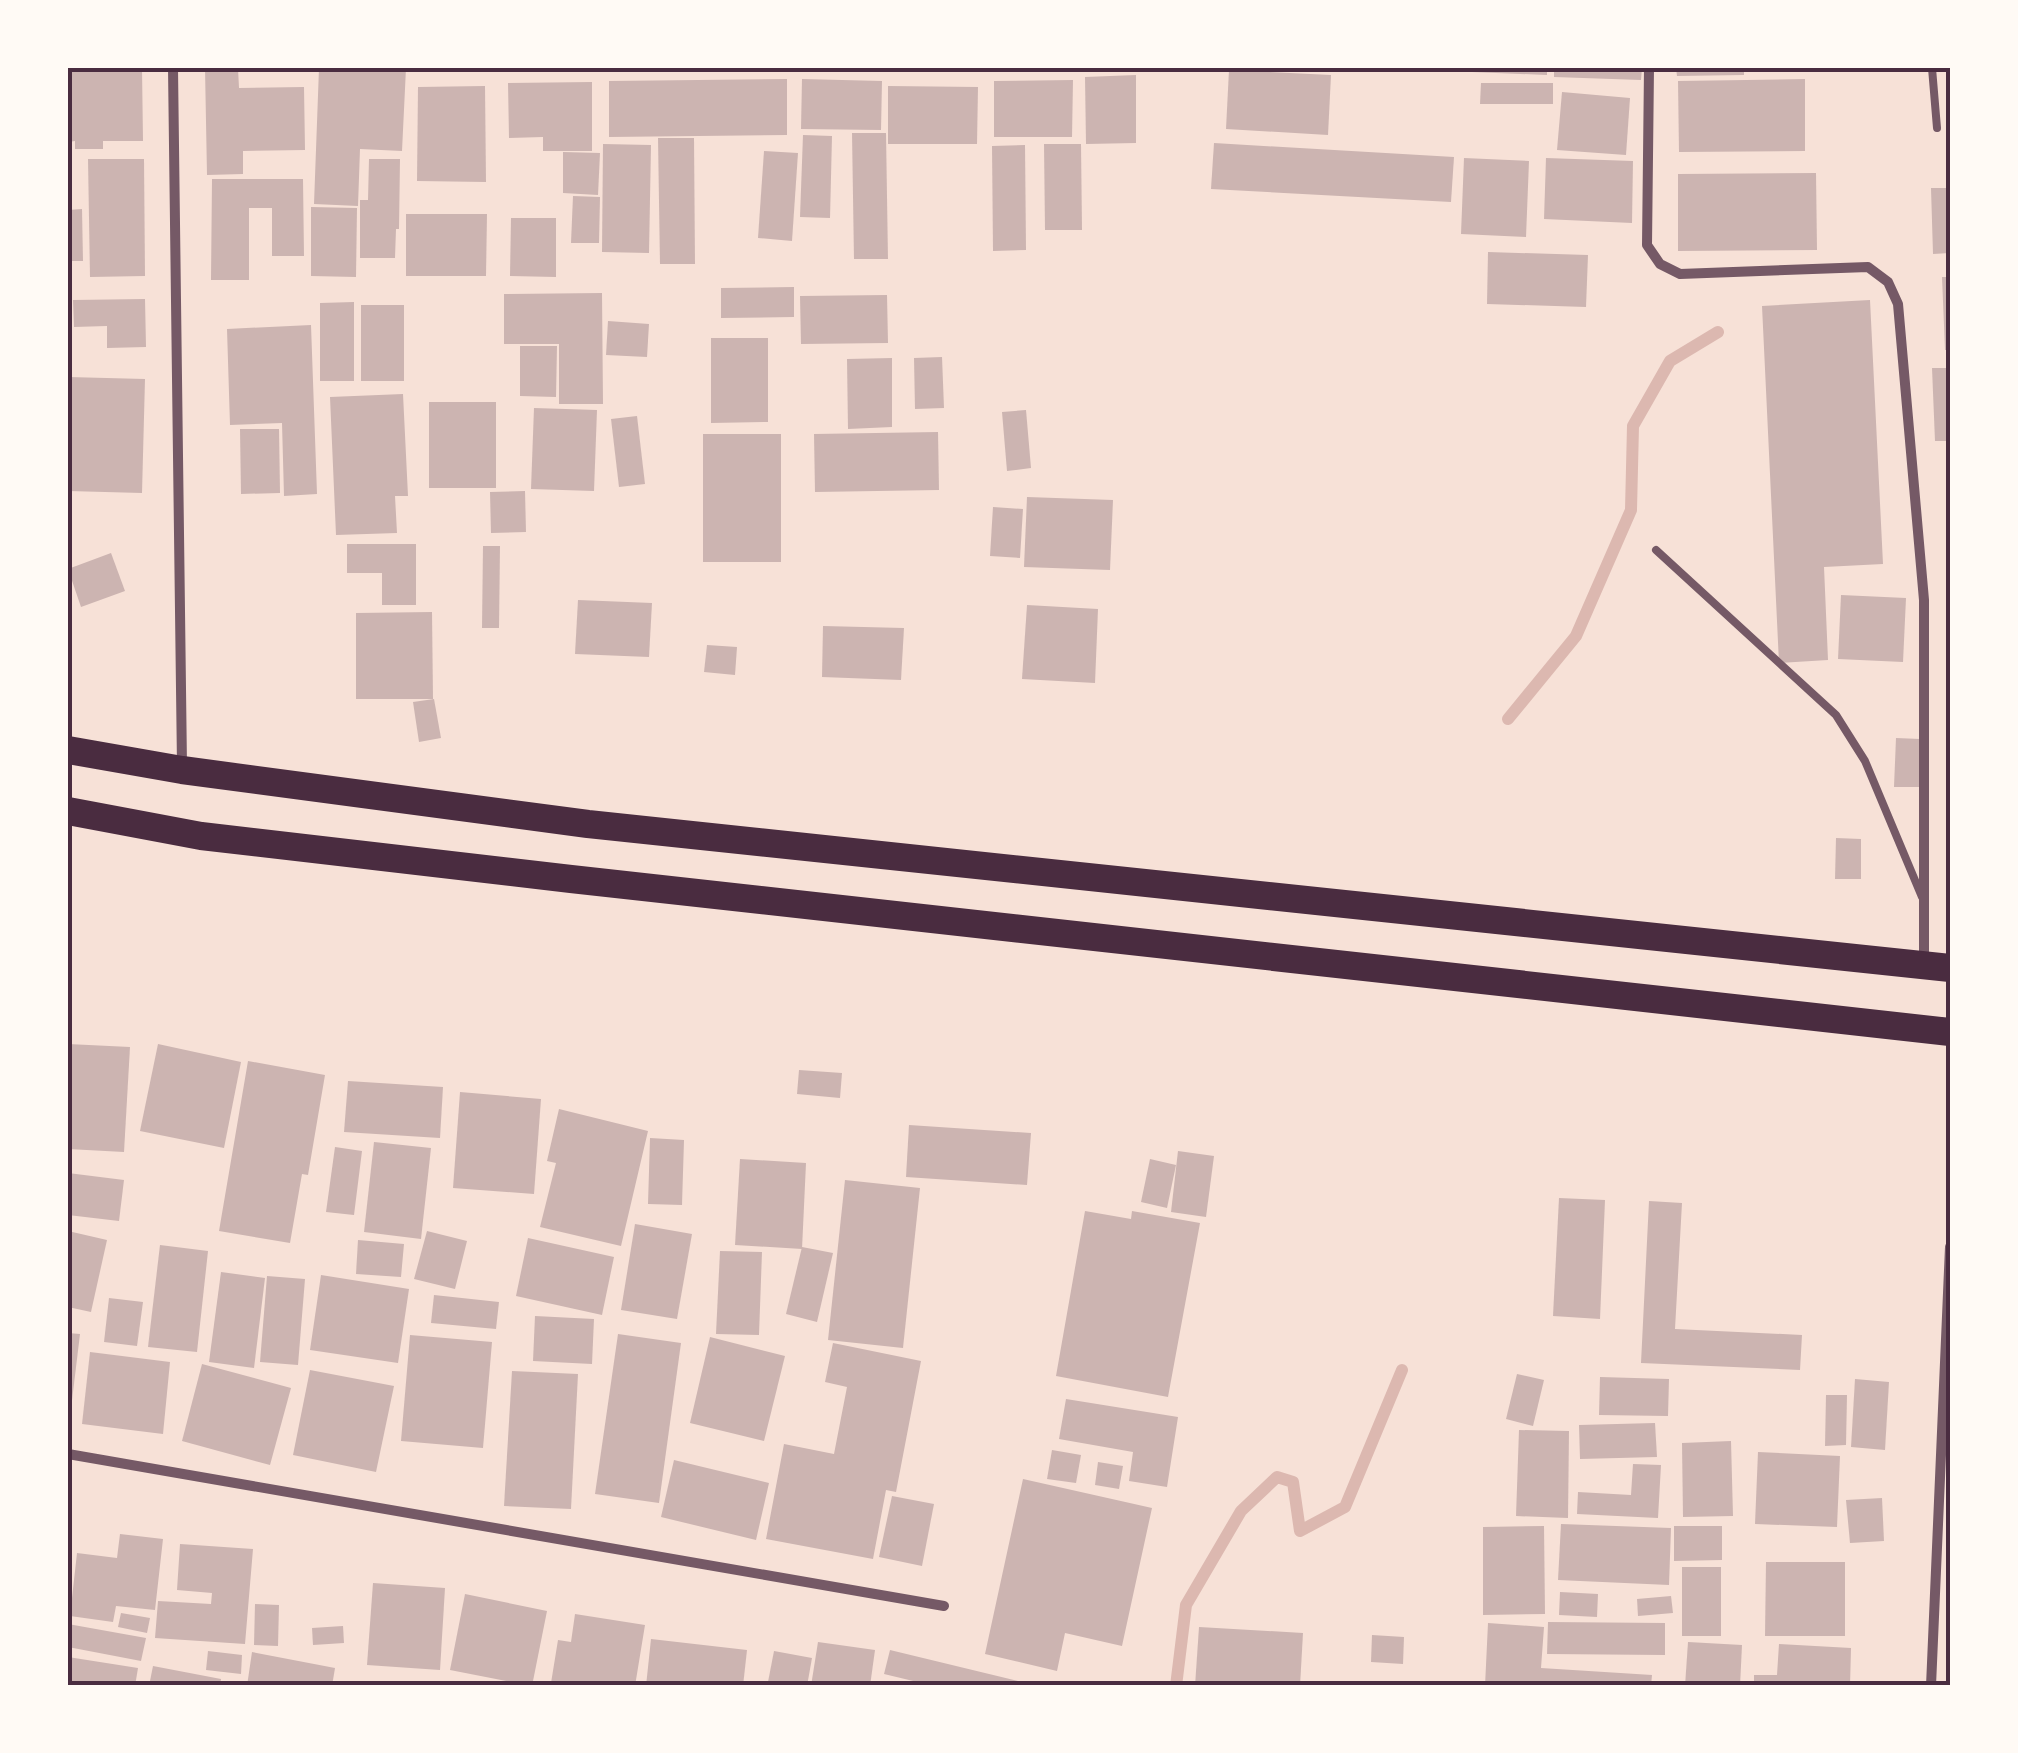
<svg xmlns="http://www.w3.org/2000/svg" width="2018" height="1753" font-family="'Archivo Narrow',sans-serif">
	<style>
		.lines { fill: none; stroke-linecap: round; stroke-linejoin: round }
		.stream { stroke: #dcb8b0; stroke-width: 12 }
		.building { fill: #ccb4b1 }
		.service { stroke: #755966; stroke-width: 8 }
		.minor { stroke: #755966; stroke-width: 10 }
		.trunk { stroke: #4a2c40; stroke-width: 28 }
		.neatline { fill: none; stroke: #4a2c40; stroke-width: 4 }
	</style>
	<rect width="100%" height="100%" fill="#f7e1d7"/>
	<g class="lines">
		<!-- stream -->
		<g class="stream">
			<path d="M1508,719L1576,636L1631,510L1633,426L1670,361L1718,332"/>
			<path d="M1176,1686L1186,1605L1241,1511L1277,1477L1293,1482L1300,1531L1345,1507L1402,1370"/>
		</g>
	</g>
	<!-- building -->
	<g class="building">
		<path d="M68,68H142L143,141H103V149H75V141L68,142Z"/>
		<path d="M205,68H238L239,88L304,87L305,150L243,151V174L207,175Z"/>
		<path d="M319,68H406L402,151L360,149L358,206L314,204Z"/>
		<path d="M1472,68H1547V75L1472,72Z"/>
		<path d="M1554,68H1642L1641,80L1554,77Z"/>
		<path d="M1676,68H1744V75L1677,76Z"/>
		<path d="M1229,70L1331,75L1328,135L1226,129Z"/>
		<path d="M1136,75V143L1086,144L1085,77Z"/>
		<path d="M787,79V135L609,137V81Z"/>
		<path d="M802,79L882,81L881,130L801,129Z"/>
		<path d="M1805,79V151L1679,152L1678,81Z"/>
		<path d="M1073,80L1072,137H994V81Z"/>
		<path d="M592,82V151H543V137L509,138L508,83Z"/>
		<path d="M1481,83H1553V104H1480Z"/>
		<path d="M485,86L486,182L417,181L418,87Z"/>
		<path d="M888,86L978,87L977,144H888Z"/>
		<path d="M1562,92L1630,98L1626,155L1557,150Z"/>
		<path d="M852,133H886L888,259H854Z"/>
		<path d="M803,135L832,136L830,218L800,217Z"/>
		<path d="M658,138H694L695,264H660Z"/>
		<path d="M1214,143L1454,157L1451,202L1211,189Z"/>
		<path d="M603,144L651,145L649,253L602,252Z"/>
		<path d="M1044,144H1081L1082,230H1045Z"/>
		<path d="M1025,145L1026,250L993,251L992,146Z"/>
		<path d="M764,151L798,153L792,241L758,238Z"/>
		<path d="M563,152L600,153L598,195L563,193Z"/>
		<path d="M1464,158L1529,161L1526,237L1461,234Z"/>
		<path d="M1546,158L1633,161L1632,223L1544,219Z"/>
		<path d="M88,159H144L145,276L90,277Z"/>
		<path d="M369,159H400L399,229H396L395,258H360V200H368Z"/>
		<path d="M1816,173L1817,250L1678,251V174Z"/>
		<path d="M212,179H303L304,256H272V208H249V280H211Z"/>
		<path d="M1931,188H1950V253L1933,254Z"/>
		<path d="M573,196L600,197L599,243H571Z"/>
		<path d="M311,207L357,208L356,277L311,276Z"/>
		<path d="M82,209L83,261H68V210Z"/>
		<path d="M406,214H487L486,276H406Z"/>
		<path d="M511,218H556V277L510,276Z"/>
		<path d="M1488,252L1588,255L1586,307L1487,304Z"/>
		<path d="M1942,277H1950V350H1945Z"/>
		<path d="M794,287V317L721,318V288Z"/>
		<path d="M602,293L603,404H559V344H504V294Z"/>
		<path d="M887,295L888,343L801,344L800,296Z"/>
		<path d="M145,299L146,347L107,348V326L74,327L73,300Z"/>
		<path d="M1870,300L1883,564L1824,567L1828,660L1779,663L1762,306Z"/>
		<path d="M354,302V381H320V303Z"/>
		<rect x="361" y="305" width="43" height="76"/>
		<path d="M608,321L649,324L647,357L606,355Z"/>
		<path d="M311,325L317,494L284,496L282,423L230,425L227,329Z"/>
		<path d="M711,338H768V422L711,423Z"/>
		<path d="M520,346H557L556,397L520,396Z"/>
		<path d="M942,357L944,408L915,409L914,358Z"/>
		<path d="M892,358V427L848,429L847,359Z"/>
		<path d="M1932,368H1950V441H1935Z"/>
		<path d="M68,377L145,379L142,493L68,491Z"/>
		<path d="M403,394L408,496H395L397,533L336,535L330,397Z"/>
		<rect x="429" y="402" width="67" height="86"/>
		<path d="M534,408L597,410L594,491L531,489Z"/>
		<path d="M1026,410L1031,468L1007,471L1002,412Z"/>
		<path d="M637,416L645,484L619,487L611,419Z"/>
		<path d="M240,429H279L280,493L241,494Z"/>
		<path d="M938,432L939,490L815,492L814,434Z"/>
		<rect x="703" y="434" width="78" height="128"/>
		<path d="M525,491L526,532L491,533L490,492Z"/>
		<path d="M1027,497L1113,500L1110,570L1024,567Z"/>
		<path d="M993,507L1023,509L1020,558L990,556Z"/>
		<path d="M347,544H416V605H382V573H347Z"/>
		<path d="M483,546H500L499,628H482Z"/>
		<path d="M111,553L125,591L81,607L68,569Z"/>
		<path d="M1841,595L1906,598L1903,662L1838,659Z"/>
		<path d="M578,600L652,603L649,657L575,654Z"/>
		<path d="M1027,605L1098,609L1095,683L1022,679Z"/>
		<path d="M432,612L433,699H356V613Z"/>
		<path d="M823,626L904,628L901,680L822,677Z"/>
		<path d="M707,645L737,647L735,675L704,672Z"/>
		<path d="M434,699L441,738L419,742L413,702Z"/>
		<path d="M1896,738L1920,739L1919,787H1894Z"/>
		<path d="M1836,838L1861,839V879H1835Z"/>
		<path d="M68,1044L130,1047L124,1152L68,1149Z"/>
		<path d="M158,1044L241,1062L224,1148L140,1131Z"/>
		<path d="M248,1061L325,1075L308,1175L302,1174L290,1243L219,1231Z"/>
		<path d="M799,1070L842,1073L840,1098L797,1094Z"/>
		<path d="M348,1081L443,1087L440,1138L344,1132Z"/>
		<path d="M460,1092L541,1099L534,1194L453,1188Z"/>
		<path d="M559,1109L648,1131L621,1246L540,1227L556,1163L547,1161Z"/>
		<path d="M909,1125L1031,1133L1027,1185L906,1177Z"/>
		<path d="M650,1138L684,1140L682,1205L648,1204Z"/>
		<path d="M374,1142L431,1148L421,1239L364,1232Z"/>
		<path d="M335,1147L362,1151L354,1215L326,1212Z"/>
		<path d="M1178,1151L1214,1156L1206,1217L1171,1212Z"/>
		<path d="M740,1159L806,1163L802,1249L735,1245Z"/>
		<path d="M1150,1159L1176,1165L1167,1208L1141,1202Z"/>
		<path d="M68,1173L124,1180L119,1221L68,1215Z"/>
		<path d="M845,1180L920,1188L903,1348L828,1340Z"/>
		<path d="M1559,1198L1605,1200L1600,1319L1553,1316Z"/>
		<path d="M1649,1201L1682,1203L1675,1329L1802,1335L1800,1370L1641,1363Z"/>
		<path d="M1085,1211L1131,1219L1132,1211L1200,1223L1168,1397L1056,1376Z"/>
		<path d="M635,1224L692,1234L677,1319L621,1310Z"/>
		<path d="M68,1231L107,1240L91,1312L68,1307Z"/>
		<path d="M427,1231L467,1241L455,1289L414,1279Z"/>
		<path d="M528,1238L614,1257L602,1315L516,1296Z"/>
		<path d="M358,1240L404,1244L401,1277L356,1274Z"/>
		<path d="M160,1245L208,1251L197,1352L148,1347Z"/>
		<path d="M802,1247L833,1253L817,1322L786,1314Z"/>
		<path d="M720,1251L762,1252L759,1335L716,1334Z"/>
		<path d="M221,1272L265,1278L254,1368L209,1362Z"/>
		<path d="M321,1275L409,1289L398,1363L310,1350Z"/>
		<path d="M267,1276L305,1279L298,1365L260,1362Z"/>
		<path d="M434,1295L499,1302L496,1329L431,1323Z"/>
		<path d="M109,1298L143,1302L137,1346L104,1342Z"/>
		<path d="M535,1316L594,1319L592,1364L533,1361Z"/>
		<path d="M68,1333L80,1334L70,1417H68Z"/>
		<path d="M618,1334L681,1343L659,1503L595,1494Z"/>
		<path d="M410,1335L492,1342L483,1448L401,1441Z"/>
		<path d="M710,1337L785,1356L764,1441L690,1423Z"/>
		<path d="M833,1343L921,1361L896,1492L886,1490L873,1559L766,1539L784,1444L834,1454L847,1387L825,1382Z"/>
		<path d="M90,1352L170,1362L163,1434L82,1424Z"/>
		<path d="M202,1364L291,1388L270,1465L182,1441Z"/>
		<path d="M310,1370L394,1386L376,1472L293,1455Z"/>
		<path d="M512,1371L578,1374L571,1509L504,1506Z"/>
		<path d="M1517,1374L1544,1380L1533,1426L1506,1419Z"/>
		<path d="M1600,1377L1669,1379L1668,1416L1599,1415Z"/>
		<path d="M1855,1379L1889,1382L1885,1450L1851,1447Z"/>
		<path d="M1826,1395H1847L1846,1445L1825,1446Z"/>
		<path d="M1066,1399L1178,1417L1167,1487L1129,1481L1133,1452L1059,1439Z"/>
		<path d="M1655,1423L1657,1457L1580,1459L1579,1425Z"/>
		<path d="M1519,1430L1569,1431L1568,1518L1516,1516Z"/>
		<path d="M1731,1441L1733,1516L1683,1517L1682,1443Z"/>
		<path d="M1052,1450L1081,1455L1076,1483L1047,1479Z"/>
		<path d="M1758,1452L1840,1456L1837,1527L1755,1524Z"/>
		<path d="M674,1460L769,1483L756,1540L661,1517Z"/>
		<path d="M1098,1462L1123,1466L1119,1489L1095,1485Z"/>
		<path d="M1633,1464L1661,1465L1658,1518L1577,1514L1578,1492L1631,1495Z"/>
		<path d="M1023,1479L1152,1508L1122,1646L1065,1633L1057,1671L985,1654Z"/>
		<path d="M892,1496L934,1504L922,1566L879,1557Z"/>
		<path d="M1882,1498L1884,1541L1850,1543L1846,1500Z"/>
		<path d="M1561,1524L1671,1528L1669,1585L1558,1580Z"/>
		<path d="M1544,1526L1545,1614L1483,1615V1527Z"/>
		<path d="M1674,1526H1722V1560L1674,1561Z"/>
		<path d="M120,1534L163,1539L155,1610L116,1606L113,1622L70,1616L77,1553L117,1558Z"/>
		<path d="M180,1544L253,1549L245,1644L155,1638L158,1601L211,1604L212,1593L177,1590Z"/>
		<path d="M1766,1562H1845V1636H1765Z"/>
		<rect x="1682" y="1567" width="39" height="69"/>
		<path d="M373,1583L445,1588L440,1670L367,1665Z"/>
		<path d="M1560,1592L1598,1594L1597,1617L1559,1615Z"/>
		<path d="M465,1594L547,1611L532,1686L450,1670Z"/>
		<path d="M1671,1596L1673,1613L1638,1616L1637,1599Z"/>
		<path d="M255,1604L279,1605L278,1646L254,1645Z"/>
		<path d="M121,1613L150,1618L147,1633L118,1627Z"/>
		<path d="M575,1614L645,1625L635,1686L551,1683L558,1640L571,1642Z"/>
		<path d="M1548,1622L1665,1623V1655L1547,1654Z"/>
		<path d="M1488,1623L1544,1627L1541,1668L1652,1675L1651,1686H1485Z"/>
		<path d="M68,1624L146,1638L141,1661L68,1647Z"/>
		<path d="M343,1626L344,1643L313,1645L312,1628Z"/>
		<path d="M1199,1627L1303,1633L1300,1686H1195Z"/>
		<path d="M1372,1635L1404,1637L1403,1664L1371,1662Z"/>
		<path d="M651,1639L747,1650L743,1686H646Z"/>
		<path d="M818,1642L875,1650L870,1686H811Z"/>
		<path d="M1688,1642L1742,1645L1740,1686H1685Z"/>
		<path d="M1779,1644L1851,1648L1850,1686H1754V1675H1777Z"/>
		<path d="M890,1650L1030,1684L1029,1686H934L884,1674Z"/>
		<path d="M208,1651L242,1655L241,1674L206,1670Z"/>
		<path d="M774,1651L812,1658L807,1686L768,1682Z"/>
		<path d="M252,1652L335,1668L332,1686H247Z"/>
		<path d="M68,1657L138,1668L135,1686H68Z"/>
		<path d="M153,1666L221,1679L220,1686H149Z"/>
	</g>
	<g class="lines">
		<!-- service -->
		<g class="service">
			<path d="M1932,68L1937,128"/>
			<path d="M1656,550L1836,715L1865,761L1922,897"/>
		</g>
		<!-- minor -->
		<g class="minor">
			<path d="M173,68L182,766"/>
			<path d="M1649,68L1647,245L1660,264L1680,274L1868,267L1888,282L1898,304L1924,600V961"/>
			<path d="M68,1454L944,1606"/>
			<path d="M1931,1686L1950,1247"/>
		</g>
		<!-- trunk -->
		<g class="trunk">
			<path d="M68,750L182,770L588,824L1950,968"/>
			<path d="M68,811L201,836L571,879L1950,1032"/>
		</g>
	</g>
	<!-- border -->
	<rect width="2018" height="1753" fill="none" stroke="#fffaf5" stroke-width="140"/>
	<rect x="70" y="70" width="1878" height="1613" class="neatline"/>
</svg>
